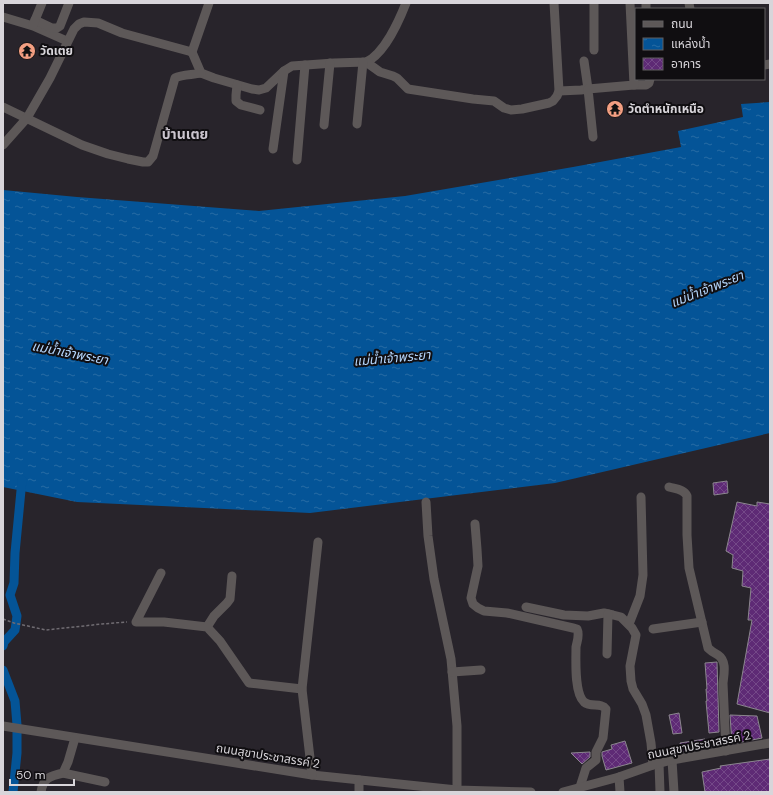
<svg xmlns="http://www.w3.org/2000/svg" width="773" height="795" font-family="'DM Sans','Noto Sans Thai',sans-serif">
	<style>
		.water { fill: url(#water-ripples) }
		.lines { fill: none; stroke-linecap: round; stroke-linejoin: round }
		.canal { stroke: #045497; stroke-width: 9 }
		.building { fill: url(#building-cross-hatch); stroke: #8b868e }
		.path { stroke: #706c72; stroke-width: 1.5; stroke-dasharray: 3 2; stroke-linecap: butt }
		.minor { stroke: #5d5858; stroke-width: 9 }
		.labels { text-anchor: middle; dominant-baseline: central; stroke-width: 4; stroke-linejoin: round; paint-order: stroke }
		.poi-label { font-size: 12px; font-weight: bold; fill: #d8d5da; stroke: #100e11; text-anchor: start }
		.street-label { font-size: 12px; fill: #d8d5da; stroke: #100e11 }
		.water-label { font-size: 13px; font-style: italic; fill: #b4d5fb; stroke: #100e11 }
		.quarter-label { font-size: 14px; font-weight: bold; fill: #cac4cd; stroke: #100e11 }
	</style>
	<defs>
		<pattern id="water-ripples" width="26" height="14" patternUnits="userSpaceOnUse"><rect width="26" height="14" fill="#045497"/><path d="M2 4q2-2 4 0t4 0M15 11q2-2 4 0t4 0" fill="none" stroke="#286ca5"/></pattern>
		<pattern id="building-cross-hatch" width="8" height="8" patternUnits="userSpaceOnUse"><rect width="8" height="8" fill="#5e2a75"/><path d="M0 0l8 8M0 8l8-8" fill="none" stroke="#744888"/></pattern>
	</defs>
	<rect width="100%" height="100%" fill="#28242b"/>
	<!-- water -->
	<path class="water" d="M770,102V433L555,483L310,513L77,502L3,487V190L77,197L259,211L405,196L573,167L681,147L678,131L743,117L741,104Z"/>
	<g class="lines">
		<!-- canal -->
		<g class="canal">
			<path d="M3,646L4,642L15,630L17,616L10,595L14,583L15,553L22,480"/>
			<path d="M3,670L15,701L17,725V753L13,792"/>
		</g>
	</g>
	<!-- building -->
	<g class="building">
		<path d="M727,481L728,493L714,495L713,483Z"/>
		<path d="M737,502L757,506V502L770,504V713L737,704L752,620H748L751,588L742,586L743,571L732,568L733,555L726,551Z"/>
		<path d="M717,662L719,732L709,733L706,701H707L706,689H707L705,663Z"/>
		<path d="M679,713L682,733L673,734L669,715Z"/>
		<path d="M730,715L757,716L762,738L732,744Z"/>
		<path d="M705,739L706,748L682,752L680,743Z"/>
		<path d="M625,741L632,763L606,770L602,756V752L612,749L611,745Z"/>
		<path d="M590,752V757L582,764L571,753Z"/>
		<path d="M770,759V792H705L702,772L721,768L720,766Z"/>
	</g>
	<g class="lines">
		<!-- path -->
		<path class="path" d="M3,619L14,623L46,630L102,624L127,622"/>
		<!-- minor -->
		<g class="minor">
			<path d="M594,3V50"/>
			<path d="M646,3V9"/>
			<path d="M689,3L690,9"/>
			<path d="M3,17L33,26L67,41"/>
			<path d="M35,20L52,28H57L60,26L69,3"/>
			<path d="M33,25L42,3"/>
			<path d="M192,52L201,73L214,78L252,89L259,90L266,88L284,71L292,66L334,63L366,62C384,54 399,21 406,3"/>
			<path d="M366,62L380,72L393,76L397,78L408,89L473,99L494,101L504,108L511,110L522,109L549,103L553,101L557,96L559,91L554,3"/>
			<path d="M764,65L770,64"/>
			<path d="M237,85L236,95V101L241,105L260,110"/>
			<path d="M634,85H646L649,83L650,79"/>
			<path d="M559,91L581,90L588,89L584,61"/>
			<path d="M3,107L82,145L108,154L128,159L143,162H148L153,156L175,78C182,74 193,75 201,73"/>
			<path d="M357,124L363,62"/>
			<path d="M324,125L330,63"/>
			<path d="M593,137L588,89L634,85L630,3"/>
			<path d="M3,145L27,118L50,78L74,29L79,24L84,22L98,23L122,33L192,52L209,3"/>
			<path d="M273,149L284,71"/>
			<path d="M297,160L305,65"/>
			<path d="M669,487C675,489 684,489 687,496V535L689,568L708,648C711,651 714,653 718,655C727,661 724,674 723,683L726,751"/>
			<path d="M426,502L428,536L434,579L451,659L457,726V792"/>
			<path d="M475,524L477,549L478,566L471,598L473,604L478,608L484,611L507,613L573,628L577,629C580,635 577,641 576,647C576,660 574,693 584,702C591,708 601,702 606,709L603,738L596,752V760L586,768L580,787"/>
			<path d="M161,573L136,622H164L207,627L220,641L249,683L302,689"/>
			<path d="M526,607L564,615L588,616L604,613L613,615L621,617L632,628L636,635L630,666L631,681L633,689L642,704L646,715L651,743L653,765"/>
			<path d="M629,624L640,596L643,575L641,497"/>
			<path d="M207,627L214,616L227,603L230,599L232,576"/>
			<path d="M653,629L702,622"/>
			<path d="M607,654L608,614"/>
			<path d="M452,672L481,670"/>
			<path d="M3,726L312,775L457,790L531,792"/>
			<path d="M672,760L674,792"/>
			<path d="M659,763L660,792"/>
			<path d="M63,773L105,782"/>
			<path d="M312,775L302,689L318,542"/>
			<path d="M619,777L620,792"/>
			<path d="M359,780V792"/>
			<path d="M41,792C43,778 50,776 63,773L68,762L75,738"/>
			<path d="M563,792L619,777L653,765L672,760L770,743"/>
		</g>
	</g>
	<!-- icons -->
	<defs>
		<g id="temple-disc" transform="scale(0.9)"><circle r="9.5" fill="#f39f82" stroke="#100e11"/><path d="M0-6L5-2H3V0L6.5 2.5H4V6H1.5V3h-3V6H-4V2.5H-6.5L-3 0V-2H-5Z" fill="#111"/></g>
	</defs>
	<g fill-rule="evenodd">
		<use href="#temple-disc" x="27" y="51"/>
		<use href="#temple-disc" x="615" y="109"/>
	</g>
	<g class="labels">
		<!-- poi labels -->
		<g class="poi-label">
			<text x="40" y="51">วัดเตย</text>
			<text x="628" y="109">วัดตำหนักเหนือ</text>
		</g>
		<!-- street labels -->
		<g class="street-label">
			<text transform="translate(699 745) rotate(-11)">ถนนสุขาประชาสรรค์ 2</text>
			<text transform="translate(268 756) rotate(9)">ถนนสุขาประชาสรรค์ 2</text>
		</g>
		<!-- water labels -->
		<g class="water-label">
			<text transform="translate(707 289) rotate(-22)">แม่น้ำเจ้าพระยา</text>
			<text transform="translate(70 353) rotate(11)">แม่น้ำเจ้าพระยา</text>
			<text transform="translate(392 358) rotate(-5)">แม่น้ำเจ้าพระยา</text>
		</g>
		<!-- quarter labels -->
		<g class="quarter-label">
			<text x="185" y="134">บ้านเตย</text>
		</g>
	</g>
	<!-- border -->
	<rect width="773" height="795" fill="none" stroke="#d8d5da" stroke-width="8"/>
	<!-- legend -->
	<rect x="635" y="8" width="130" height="72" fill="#100e11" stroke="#605e61"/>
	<rect x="643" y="21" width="20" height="6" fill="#5d5858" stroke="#605e61"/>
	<text x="671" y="28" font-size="12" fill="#d8d5da">ถนน</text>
	<rect x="643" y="38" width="20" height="12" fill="url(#water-ripples)" stroke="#605e61"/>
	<text x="671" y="48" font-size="12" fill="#d8d5da">แหล่งน้ำ</text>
	<rect x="643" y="58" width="20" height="12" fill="url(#building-cross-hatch)" stroke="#605e61"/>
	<text x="671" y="68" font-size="12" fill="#d8d5da">อาคาร</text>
	<!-- scale -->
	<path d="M10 779v6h64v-6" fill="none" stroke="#d8d5da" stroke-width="2"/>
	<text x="16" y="779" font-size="12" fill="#d8d5da" stroke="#100e11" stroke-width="3" paint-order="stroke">50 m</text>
</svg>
